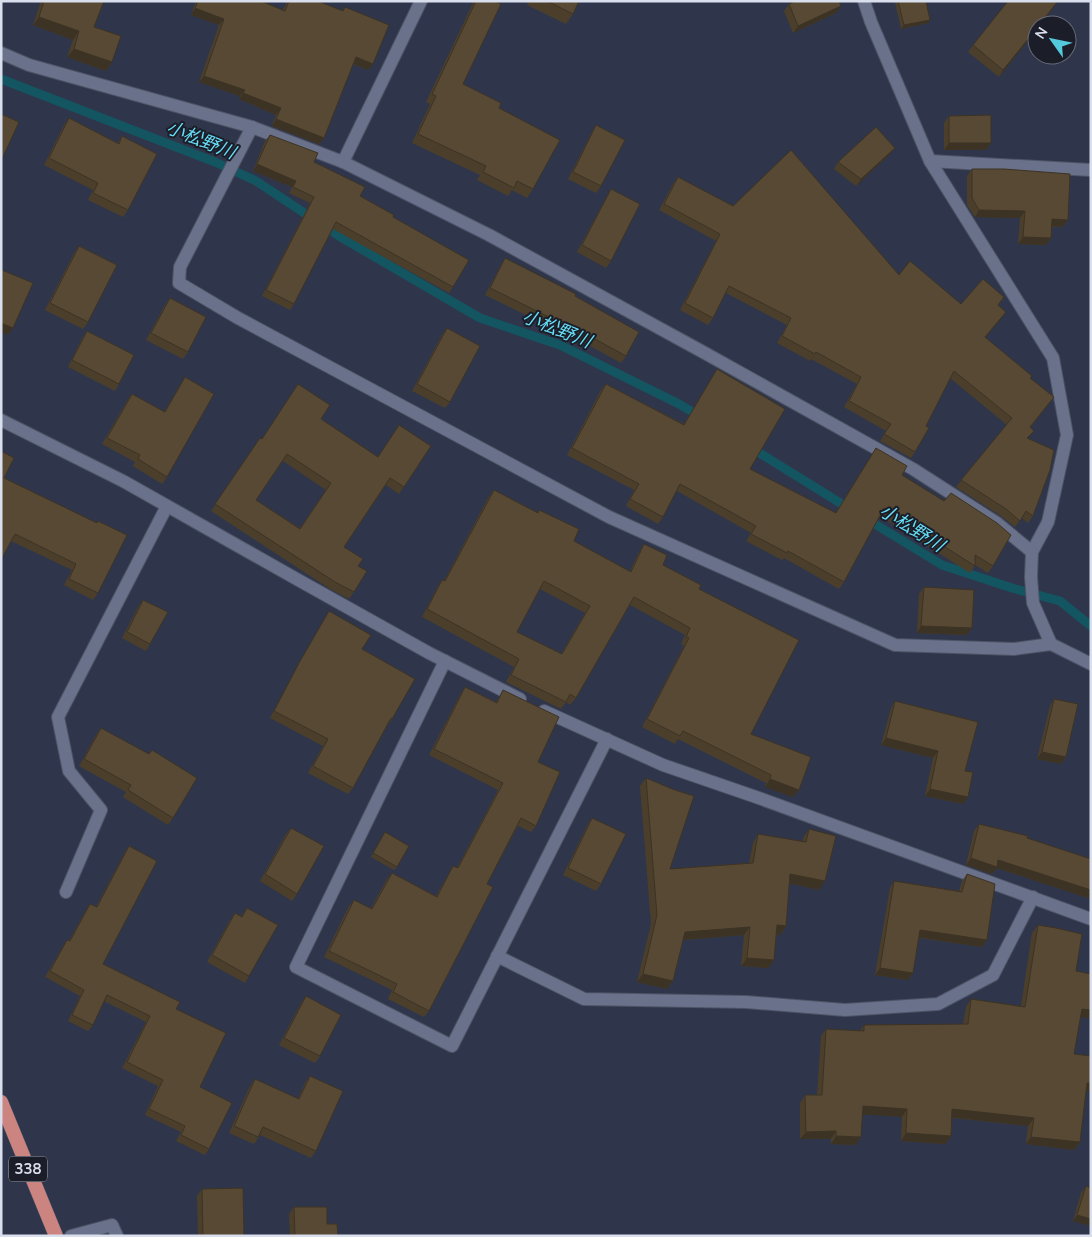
<svg xmlns="http://www.w3.org/2000/svg" width="1092" height="1237" font-family="'Nunito Sans','Noto Sans JP',sans-serif">
	<style>
		.lines { fill: none; stroke-linecap: round; stroke-linejoin: round }
		.stream { stroke: #145562; stroke-width: 9 }
		.minor-casing { stroke: #4e5366; stroke-width: 14 }
		.trunk-casing { stroke: #4e5366; stroke-width: 15 }
		.minor { stroke: #69728a; stroke-width: 12 }
		.trunk { stroke: #cc8480; stroke-width: 14 }
		.wall { fill: #4b3f2c; fill-rule: evenodd }
		.shaded-wall { fill: #3d3324 }
		.building { fill: #574933; stroke: #3d3324; fill-rule: evenodd }
		.labels { text-anchor: middle; dominant-baseline: central; stroke-width: 4; stroke-linejoin: round; paint-order: stroke }
		.shield { fill: #1b1e28; stroke: #a1a5b2; stroke-width: 1 }
		.shield-label { font-size: 15px; font-weight: bold; fill: #dadfed }
		.water-label { font-size: 18px; font-style: italic; fill: #66def7; stroke: #1b1e28 }
	</style>
	<rect width="100%" height="100%" fill="#2f364b"/>
	<g class="lines">
		<!-- stream -->
		<g class="stream">
			<path d="M1,79L215,162L256,181L339,236L480,318L560,345L679,404L701,417"/>
			<path d="M750,447L850,509"/>
			<path d="M865,518L942,565L1012,588L1060,601L1091,626"/>
		</g>
		<!-- minor casing -->
		<g class="minor-casing">
			<g id="minor">
				<path d="M864,1L871,22L930,161L1053,358L1067,435L1048,522L1032,552"/>
				<path d="M1,53L29,65L252,127L343,162L489,235L703,352L913,469L997,523L1032,552L1031,577L1033,603L1051,644"/>
				<path d="M252,127L180,267L179,283L238,318L609,517L895,645L1014,649L1051,644L1091,664"/>
				<path d="M930,161L1091,170"/>
				<path d="M343,162L421,1"/>
				<path d="M1,420L123,481L293,577L429,653L520,699"/>
				<path d="M445,661L296,967L452,1046L607,739"/>
				<path d="M544,711L663,765L756,797L1091,919"/>
				<path d="M66,892L101,810L69,771L58,717L167,506"/>
				<path d="M497,956L584,999L746,1002L845,1010L938,1004L993,975L1033,897"/>
				<path d="M71,1236L112,1225L117,1236"/>
			</g>
		</g>
		<!-- trunk casing -->
		<g class="trunk-casing">
			<path id="trunk" d="M1,1102L56,1236"/>
		</g>
		<!-- minor -->
		<use href="#minor" class="minor"/>
		<!-- trunk -->
		<use href="#trunk" class="trunk"/>
	</g>
	<!-- wall -->
	<g class="wall">
		<path d="M41,1H104L94,27L112,62L106,71L67,57L73,40L33,25Z"/>
		<path d="M196,1H261L283,10L287,1H318L342,11L345,7L373,64L368,70L353,64L324,138L319,144L272,126L276,115L239,99L240,96L199,82L219,25L191,15Z"/>
		<path d="M474,1H495L463,84L499,108L533,189L527,198L512,190L508,196L477,180L480,175L412,143L430,104L426,102Z"/>
		<path d="M529,1H579L573,14L566,24L527,5Z"/>
		<path d="M896,1H926L928,23L901,29L895,2Z"/>
		<path d="M1058,1L1040,25H1037V29L999,77L968,52L973,45Z"/>
		<path d="M789,4L836,13L793,33L784,11Z"/>
		<path d="M949,116L991,143L986,150H944V123Z"/>
		<path d="M69,118L118,143L122,136L128,210L123,217L88,200L93,190L44,165L64,125Z"/>
		<path d="M596,125L601,186L596,193L568,179L592,132Z"/>
		<path d="M270,135L314,162L360,196L393,217L453,287L449,293L333,229L294,304L290,310L262,296L310,203L289,193L292,187L253,171L265,141Z"/>
		<path d="M890,154L856,186L834,169L838,162Z"/>
		<path d="M972,169L1068,220L1063,227H1052L1051,238L1046,245L1018,244L1020,218L975,217L967,205V176Z"/>
		<path d="M678,177L733,206L899,275L961,304L998,305L1006,312L985,338L1030,378L1054,397L1030,428L1028,438L1033,516L1028,523L1022,518L1015,527L1001,516L956,487L1007,425L950,378L926,426L915,452L911,458L880,441L886,431L844,407L857,384L811,359L810,361L777,343L787,325L726,293L713,318L708,325L680,310L716,241L659,210L673,184Z"/>
		<path d="M611,189V261L606,268L577,252L607,196Z"/>
		<path d="M79,246L88,322L83,329L45,310L74,253Z"/>
		<path d="M505,258L575,296L626,356L621,363L558,328L556,330L485,295L501,265Z"/>
		<path d="M170,298L188,352L183,359L146,340L165,305Z"/>
		<path d="M447,328L450,402L445,408L412,391L442,335Z"/>
		<path d="M87,331L119,384L115,391L68,367L82,338Z"/>
		<path d="M717,369L750,469L836,513L876,448L993,566L988,573L975,565L970,573L880,516L844,582L839,589L784,558L782,560L746,541L751,533L677,491L663,517L658,524L626,506L634,490L567,455L601,390L606,384L684,424Z"/>
		<path d="M185,377L167,477L162,484L133,466L135,462L102,444L127,401L132,394L164,412Z"/>
		<path d="M321,419L378,457L431,446L399,494L386,485L344,547L358,566L367,571L349,599L330,589L211,511L260,438L262,439ZM283,461L326,490L300,528L256,500Z"/>
		<path d="M4,478L97,523L98,593L93,600L64,585L72,570L11,541Z"/>
		<path d="M494,490L537,513L539,510L574,541L630,571L639,552L644,544L663,565L699,589L751,734L793,797L765,787L766,783L678,739L675,744L642,727L684,646L681,644L685,635L630,605L576,698L570,705L566,702L561,709L506,682L514,667L422,617L437,588L442,580L444,581L488,498ZM540,589L585,613L561,654L517,632Z"/>
		<path d="M924,587L972,628L967,635L917,633L919,594Z"/>
		<path d="M143,600L150,644L146,651L122,638L138,607Z"/>
		<path d="M329,611L362,649L392,719L387,726L353,788L348,794L308,773L323,746L270,718L295,670Z"/>
		<path d="M465,687L496,702L503,690L538,762L536,826L531,832L518,826L487,884L429,1011L424,1017L388,999L392,990L324,957L349,906L354,900L371,908L387,879L392,873L436,896L449,873L453,866L457,868L498,790L429,755L461,693Z"/>
		<path d="M1054,699L1066,757L1061,764L1037,759L1050,706Z"/>
		<path d="M895,701L965,771L963,804L925,796L933,758L881,745L891,708Z"/>
		<path d="M101,728L173,818L168,825L123,797L126,792L79,766L96,735Z"/>
		<path d="M646,778L670,869L749,863L753,843L758,834L802,842L803,838L809,829L819,890L789,883L786,926L780,935L776,934L774,960L768,968L741,966L744,935L683,940L667,989L637,982L651,924L640,786Z"/>
		<path d="M592,818L601,884L596,891L563,875L588,824Z"/>
		<path d="M979,824L1027,838L1091,859V899L997,868L992,874L966,865L974,831Z"/>
		<path d="M291,828L297,894L292,901L260,881L286,834Z"/>
		<path d="M385,832L397,867L394,870L371,857Z"/>
		<path d="M129,846L103,964L176,1009L200,1087L209,1149L205,1155L176,1141L181,1132L145,1115L158,1086L122,1068L146,1022L104,1001L93,1025L88,1031L68,1021L80,996L45,977L63,946L67,940L69,941L86,910L90,904L96,907L125,852Z"/>
		<path d="M967,874L982,947L919,938L913,973L908,980L875,975L890,888L894,881L959,891L962,881Z"/>
		<path d="M247,908L249,976L245,983L207,962L230,920L235,913L241,916Z"/>
		<path d="M1038,925L1076,971L1081,1017L1074,1054L1091,1056V1092L1086,1091L1080,1142L1074,1150L1026,1144L1028,1126L952,1118L951,1136L945,1144L901,1141L902,1117L863,1114L856,1145L831,1144V1139H800V1103L805,1095H817L821,1036L826,1029L860,1031L864,1025L963,1024L966,1007L971,999L1021,1006L1032,933Z"/>
		<path d="M306,996L320,1056L315,1063L279,1045L301,1003Z"/>
		<path d="M310,1076L316,1151L311,1158L260,1135L254,1144L229,1133L250,1086L255,1079L298,1099L305,1083Z"/>
		<path d="M1086,1186L1091,1226L1073,1221L1081,1193Z"/>
		<path d="M202,1189L244,1236H198L197,1196Z"/>
		<path d="M294,1207L327,1224L338,1236H290L289,1214Z"/>
	</g>
	<!-- shaded-wall -->
	<g class="shaded-wall">
		<path d="M841,6L836,13L793,33L798,26Z"/>
		<path d="M195,8L224,19L219,25L191,15Z"/>
		<path d="M39,17L79,31L73,40L33,25Z"/>
		<path d="M930,20L928,23L901,29L904,25Z"/>
		<path d="M1037,28V29L999,77L1003,70Z"/>
		<path d="M74,49L112,62L106,71L67,57Z"/>
		<path d="M356,57L373,64L368,70L351,63Z"/>
		<path d="M204,76L245,90L240,96L199,82Z"/>
		<path d="M243,93L281,108L276,115L239,99Z"/>
		<path d="M276,119L324,138L319,144L272,126Z"/>
		<path d="M949,143H991L986,150H944Z"/>
		<path d="M895,148L890,154L856,186L861,179Z"/>
		<path d="M257,164L296,181L292,187L253,171Z"/>
		<path d="M979,210L1025,211L1020,218L975,217Z"/>
		<path d="M1052,219L1068,220L1063,227L1048,226Z"/>
		<path d="M1023,237L1051,238L1046,245L1018,244Z"/>
		<path d="M1006,312L1001,319L980,344L985,337Z"/>
		<path d="M1,323L13,328L8,335L1,332Z"/>
		<path d="M921,626L972,628L967,635L917,633Z"/>
		<path d="M886,738L938,751L933,758L881,745Z"/>
		<path d="M1042,752L1066,757L1061,764L1037,759Z"/>
		<path d="M770,779L799,790L793,797L765,787Z"/>
		<path d="M930,789L968,797L963,804L925,796Z"/>
		<path d="M971,858L998,860L1091,890V899L997,868L992,874L966,865Z"/>
		<path d="M790,874L825,881L819,890L784,882Z"/>
		<path d="M777,925L786,926L780,935L771,934Z"/>
		<path d="M750,927L744,935L679,940L685,932Z"/>
		<path d="M920,930L987,940L982,947L916,937Z"/>
		<path d="M747,958L774,960L768,968L741,966Z"/>
		<path d="M880,968L913,973L908,980L875,975Z"/>
		<path d="M643,974L673,981L667,989L637,982Z"/>
		<path d="M1082,1009L1091,1010V1019L1077,1016Z"/>
		<path d="M1087,1083H1091V1092L1082,1090Z"/>
		<path d="M863,1106L907,1109L902,1117L858,1114Z"/>
		<path d="M952,1109L1034,1118L1028,1126L947,1117Z"/>
		<path d="M836,1131L831,1139H800L806,1132Z"/>
		<path d="M906,1133L951,1136L945,1144L901,1141Z"/>
		<path d="M836,1136L861,1137L856,1145L831,1144Z"/>
		<path d="M1031,1137L1080,1142L1074,1150L1026,1144Z"/>
		<path d="M1077,1215L1091,1219V1226L1073,1221Z"/>
	</g>
	<!-- building -->
	<g class="building">
		<path d="M44,1H104L94,27L121,36L112,62L74,49L79,31L39,17Z"/>
		<path d="M198,1H261L285,11L289,1H318L343,11L345,7L389,25L373,64L356,57L324,138L276,119L281,108L243,93L245,90L204,76L224,19L195,8Z"/>
		<path d="M476,1H495L501,4L463,84L501,103L499,108L560,140L533,189L517,181L514,188L483,172L486,166L418,134L436,96L432,94Z"/>
		<path d="M547,1H579L573,14Z"/>
		<path d="M795,1H839L841,6L798,26L789,4Z"/>
		<path d="M898,1H926L930,20L904,25Z"/>
		<path d="M1008,1H1058L1039,25H1037V28L1003,70L973,45Z"/>
		<path d="M1,114L19,122L1,161Z"/>
		<path d="M991,115V143H949V116Z"/>
		<path d="M69,118L119,144L122,136L157,154L128,210L93,193L98,183L49,158Z"/>
		<path d="M596,125L625,140L601,186L573,172Z"/>
		<path d="M876,127L895,148L861,179L838,162Z"/>
		<path d="M270,135L318,153L314,162L365,187L360,196L394,215L393,217L469,260L453,287L336,222L294,304L266,290L314,197L293,187L296,181L257,164Z"/>
		<path d="M791,150L899,275L910,261L961,304L983,279L1004,297L998,305L1006,312L985,337L1032,376L1030,378L1054,397L1030,427L1034,431L1027,438L1054,450L1050,470L1033,516L1026,511L1020,521L1006,509L961,480L1012,418L954,371L926,426L929,428L915,452L884,434L891,424L849,401L861,377L816,352L815,354L782,336L791,318L729,286L713,318L685,303L720,234L664,204L678,177L733,206Z"/>
		<path d="M972,169H1004L1070,174L1068,220L1052,219L1051,238L1023,237L1025,211L979,210L972,198Z"/>
		<path d="M611,189L640,204L611,261L582,245Z"/>
		<path d="M79,246L117,265L88,322L50,303Z"/>
		<path d="M505,258L576,294L575,296L639,332L626,356L562,321L561,323L490,288Z"/>
		<path d="M2,270L33,283L13,328L1,323V273Z"/>
		<path d="M170,298L206,317L188,352L151,333Z"/>
		<path d="M447,328L480,346L450,402L417,384Z"/>
		<path d="M87,331L134,355L119,384L72,360Z"/>
		<path d="M717,369L785,409L750,469L836,513L876,448L907,466L902,475L944,501L951,493L997,523L1011,535L993,566L975,555V566L884,508L844,582L788,551L787,553L751,534L756,526L680,484L663,517L630,499L639,484L572,448L606,384L684,425Z"/>
		<path d="M185,377L214,394L167,477L138,459L140,455L107,438L132,394L165,412Z"/>
		<path d="M298,384L330,405L321,419L378,457L399,425L431,446L404,487L390,478L344,547L363,559L358,566L367,571L354,592L335,582L215,504L260,438L262,439ZM287,454L331,483L300,529L256,500Z"/>
		<path d="M1,451L14,458L4,478L97,523L98,521L127,535L98,593L69,579L76,564L15,534L1,560Z"/>
		<path d="M494,490L538,513L539,510L579,529L574,541L631,572L644,544L667,555L663,565L701,585L699,589L799,640L751,734L811,757L799,790L770,779L771,775L683,731L680,736L647,719L689,638L686,637L690,628L634,597L576,698L570,694L566,702L511,675L519,659L427,609L442,580L445,581ZM544,581L590,606L562,654L517,632Z"/>
		<path d="M924,587L974,590L972,628L921,626Z"/>
		<path d="M143,600L168,612L150,644L127,632Z"/>
		<path d="M329,611L371,635L362,649L415,679L392,719L391,718L353,788L313,766L328,739L274,711L299,663Z"/>
		<path d="M465,687L497,703L503,690L559,717L538,762L560,772L536,826L521,818L487,884L493,887L429,1011L393,992L397,984L329,951L354,900L372,909L392,873L437,897L453,866L458,868L503,783L434,749Z"/>
		<path d="M1054,699L1078,704L1066,757L1042,752Z"/>
		<path d="M895,701L978,722L965,771L973,772L968,797L930,789L938,751L886,738Z"/>
		<path d="M101,728L149,754L152,750L197,778L173,818L128,790L131,785L84,759Z"/>
		<path d="M646,778L675,790L694,796L670,869L753,863L758,834L806,842L809,829L836,836L825,881L790,874L786,926L777,925L774,960L747,958L750,927L685,932L673,981L643,974L657,915Z"/>
		<path d="M592,818L626,834L601,884L568,868Z"/>
		<path d="M979,824L1028,836L1027,838L1091,859V890L998,860L997,867L971,858Z"/>
		<path d="M291,828L324,846L297,894L265,874Z"/>
		<path d="M385,832L409,846L397,867L373,853Z"/>
		<path d="M129,846L157,861L103,964L180,1002L176,1009L226,1033L200,1087L232,1103L209,1149L181,1135L185,1126L149,1109L163,1080L127,1062L150,1016L107,995L93,1025L72,1015L84,990L50,971L67,940L70,941L90,904L97,907Z"/>
		<path d="M967,874L995,884L987,940L920,930L913,973L880,968L894,881L962,892Z"/>
		<path d="M247,908L278,925L249,976L212,955L235,913L242,917Z"/>
		<path d="M1038,925L1056,928L1082,934L1076,971L1091,974V1010L1082,1009L1074,1054L1091,1056V1083H1087L1080,1142L1031,1137L1034,1118L952,1109L951,1136L906,1133L907,1109L863,1106L861,1137L836,1136V1131L806,1132L805,1095H822L826,1029L864,1031V1025L968,1024L971,999L1025,1007Z"/>
		<path d="M306,996L341,1015L320,1056L284,1038Z"/>
		<path d="M310,1076L343,1091L316,1151L263,1127L258,1137L234,1126L255,1079L299,1099Z"/>
		<path d="M1086,1186L1091,1188V1219L1077,1215Z"/>
		<path d="M243,1188L244,1236H203L202,1189Z"/>
		<path d="M294,1207H327V1224H337L338,1236H295Z"/>
	</g>
	<g class="labels">
		<!-- shield labels -->
		<rect class="shield" x="9" y="1156.5" width="38" height="25" rx="4"/>
		<g class="shield-label">
			<text x="28" y="1169">338</text>
		</g>
		<!-- water labels -->
		<g class="water-label">
			<text transform="translate(201 140) rotate(22)">小松野川</text>
			<text transform="translate(557 329) rotate(22)">小松野川</text>
			<text transform="translate(912 528) rotate(32)">小松野川</text>
		</g>
	</g>
	<!-- border -->
	<rect width="1092" height="1237" fill="none" stroke="#dadfed" stroke-width="5"/>
	<!-- north arrow -->
	<g transform="translate(1052 40) rotate(303)"><circle r="24" fill="#1b1e28" stroke="#676b77"/>
	<path d="M0-4L9 19L0 12L-9 19Z" fill="#54cadd"/>
	<text y="-8" font-size="14" font-weight="bold" text-anchor="middle" fill="#dadfed">N</text>
	</g>
</svg>
